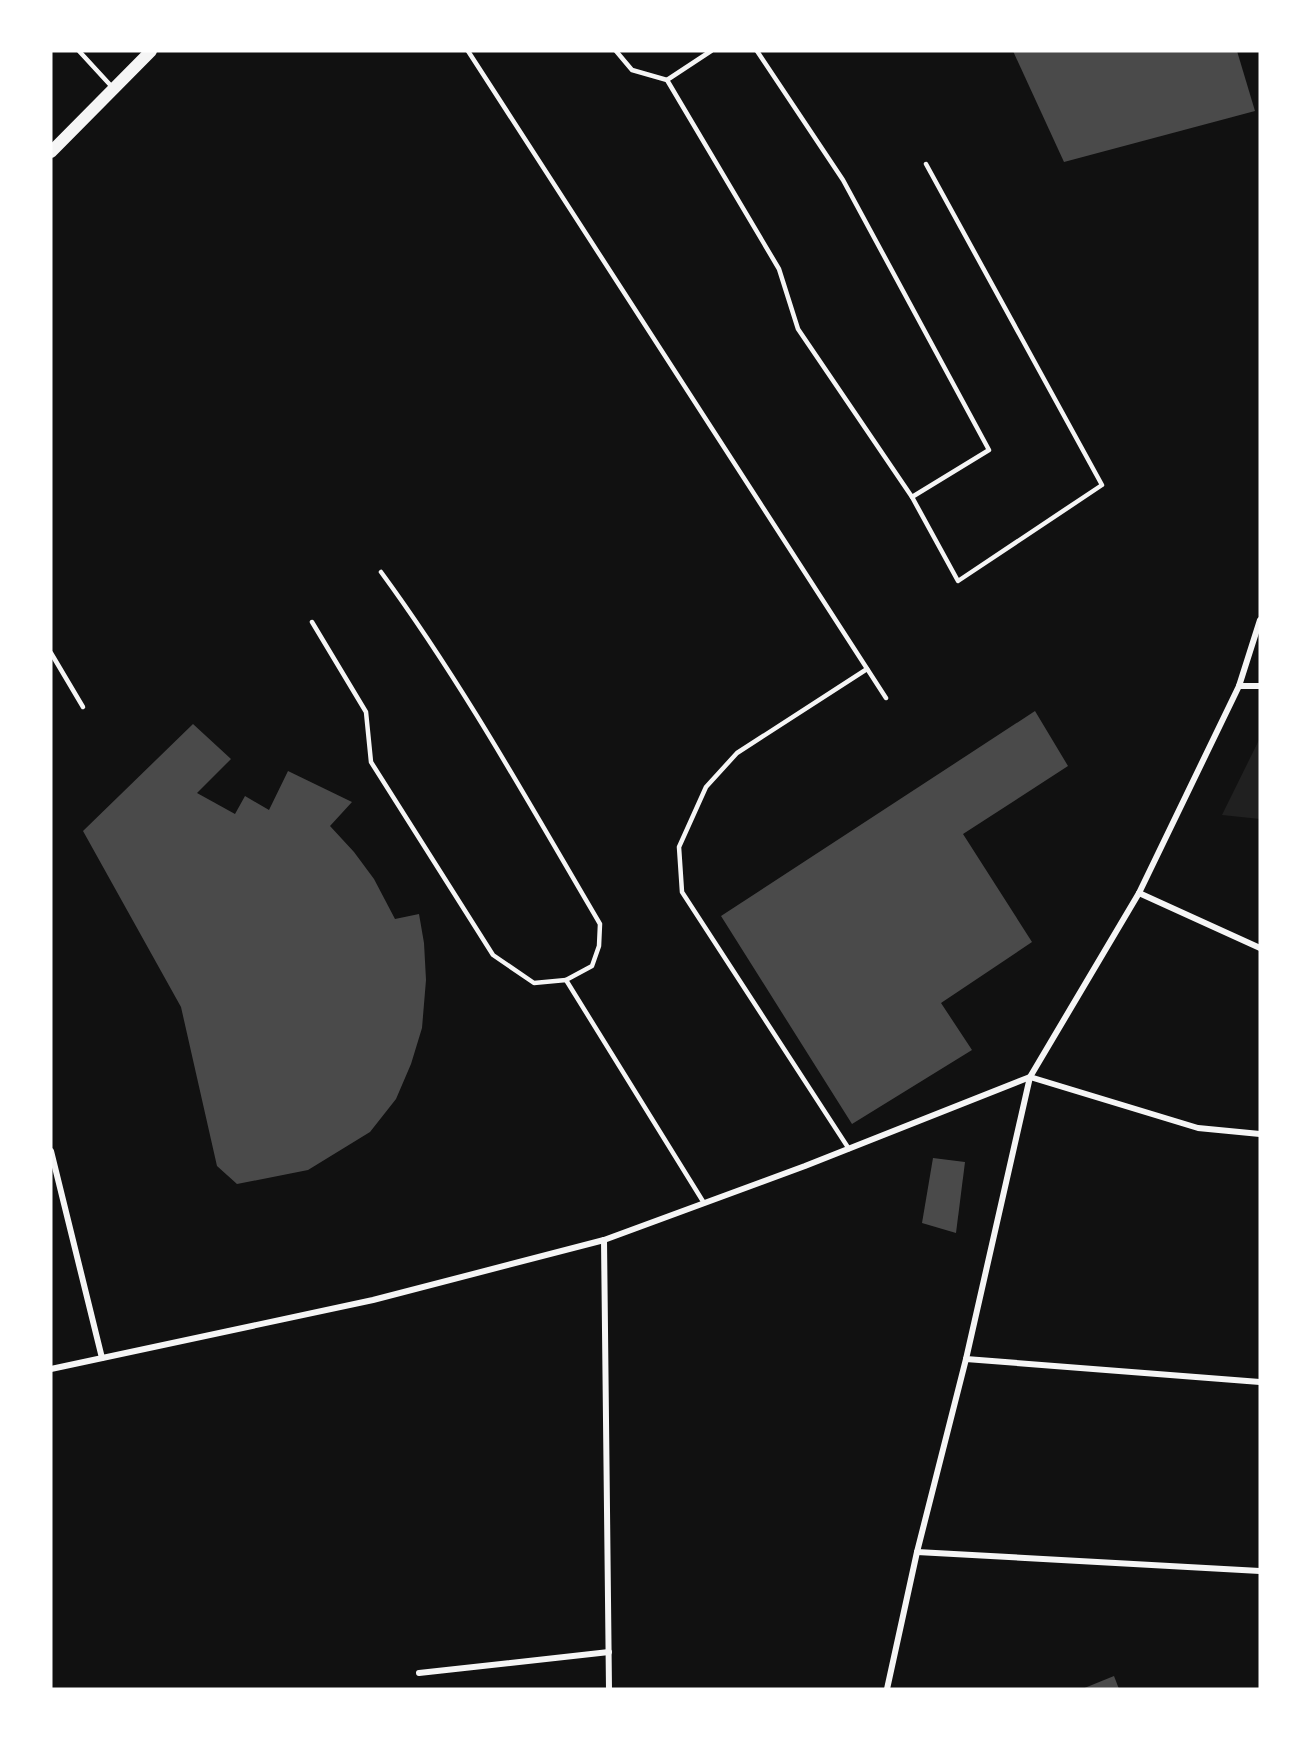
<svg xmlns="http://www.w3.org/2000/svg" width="1311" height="1740" font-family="Jost,sans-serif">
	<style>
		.green { fill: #202020 }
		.building { fill: #4a4a4a }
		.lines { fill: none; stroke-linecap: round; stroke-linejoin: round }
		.service { stroke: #f5f5f5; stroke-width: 4.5 }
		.minor { stroke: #f5f5f5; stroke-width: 6 }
		.secondary { stroke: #f5f5f5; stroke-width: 12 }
	</style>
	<rect width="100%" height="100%" fill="#111"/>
	<!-- green -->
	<path class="green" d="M1260,738V819L1222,815Z"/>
	<!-- building -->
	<g class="building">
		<path d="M1013,51H1237L1255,111L1064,162Z"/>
		<path d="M1035,711L1068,766L963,834L1032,942L941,1003L972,1050L852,1124L721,916Z"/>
		<path d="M193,724L231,759L197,793L235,814L245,796L269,810L288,771L352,802L330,826L354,852L374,879L395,919L419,914L424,943L426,980L422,1028L411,1064L396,1099L370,1132L308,1170L237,1184L217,1166L181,1007L83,831Z"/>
		<path d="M933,1158L965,1162L956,1233L922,1223Z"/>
		<path d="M1114,1676L1119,1689H1082Z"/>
	</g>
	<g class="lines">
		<!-- service -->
		<g class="service">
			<path d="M79,51L113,88"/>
			<path d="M468,51L886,698"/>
			<path d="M616,51L632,70L667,80"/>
			<path d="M711,51L667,80L779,269L798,329L912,497L989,450L843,180L757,51"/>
			<path d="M912,497L958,581L1102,485L926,164"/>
			<path d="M381,572C463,684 530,805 600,924L599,946L592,966L566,980"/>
			<path d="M312,622L366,712L371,762L493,955L534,983L566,980L704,1203"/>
			<path d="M51,653L83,707"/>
			<path d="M849,1149L682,892L679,847L706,787L737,753L867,669"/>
		</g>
		<!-- minor -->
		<g class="minor">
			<path d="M1239,686H1260"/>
			<path d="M1139,893L1260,948"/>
			<path d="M51,1151L102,1358"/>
			<path d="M604,1240L609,1689"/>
			<path d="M966,1359L1260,1382"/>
			<path d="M51,1369L373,1300L604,1240L805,1166L1030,1077L1198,1128L1260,1134"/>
			<path d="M917,1552L1260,1571"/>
			<path d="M419,1673L609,1652"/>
			<path d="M887,1689L917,1552L966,1359L1030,1077L1139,893L1239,686L1260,620"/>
		</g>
		<!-- secondary -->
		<path class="secondary" d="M51,152L151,51"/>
	</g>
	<!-- border -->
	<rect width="1311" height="1740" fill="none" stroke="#ffffff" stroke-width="105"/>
</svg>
